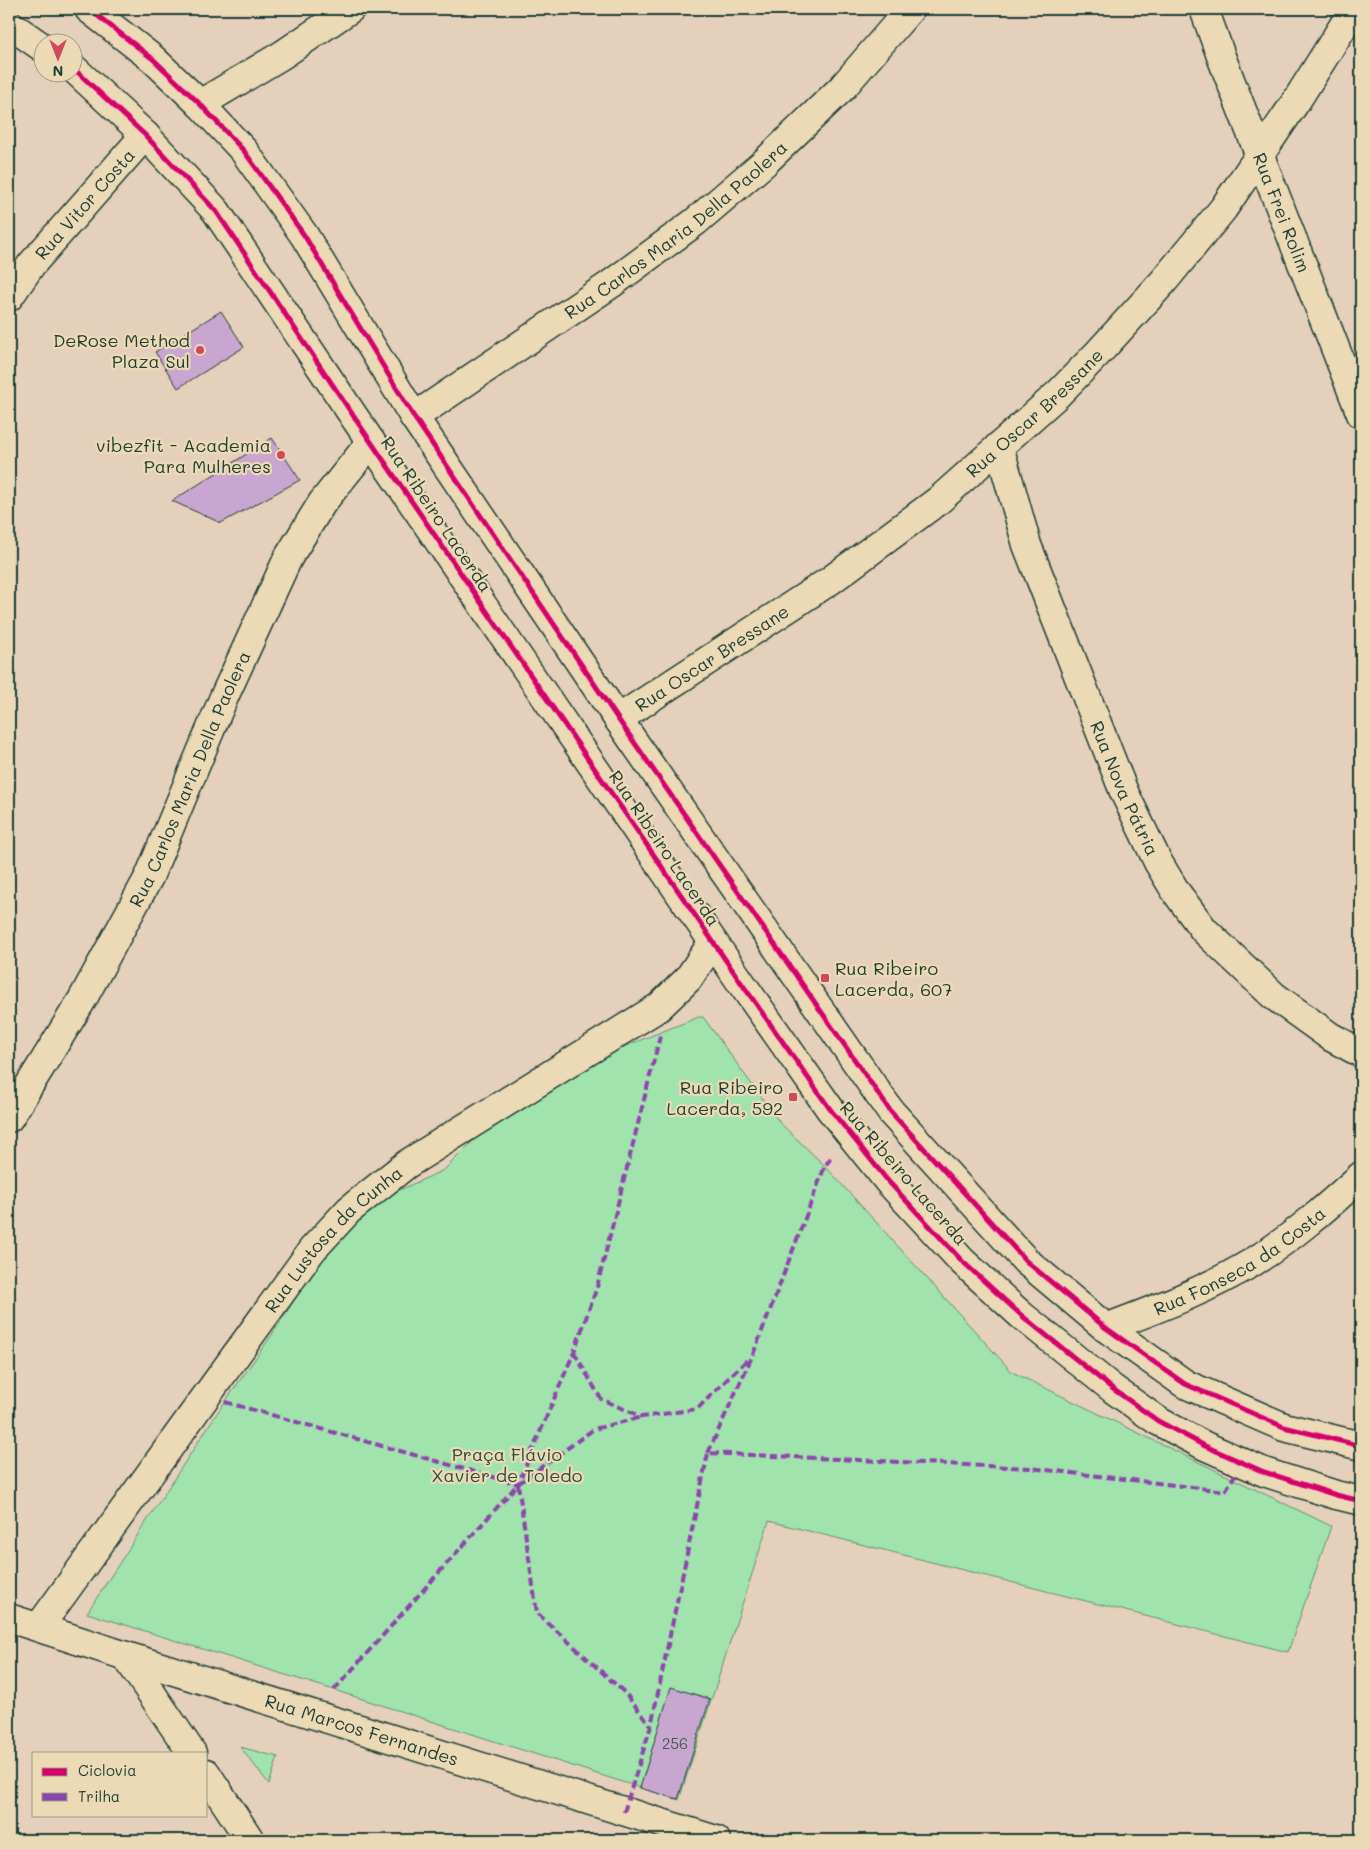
<svg xmlns="http://www.w3.org/2000/svg" width="1370" height="1849" font-family="Mali,sans-serif">
	<style>
		.green { fill: #a1e3ad; stroke: #609070 }
		.building { fill: #c8a6d0; stroke: #1f3d34 }
		.lines { fill: none; stroke-linecap: round; stroke-linejoin: round }
		.minor-casing { stroke: #1f3d34; stroke-width: 31 }
		.minor { stroke: #ecdab7; stroke-width: 28 }
		.quiet { stroke: #8e44ad; stroke-width: 4; stroke-dasharray: 8 4; stroke-linecap: butt }
		.cycleway-casing { stroke: #ecdab7; stroke-width: 8 }
		.cycleway { stroke: #d6006c; stroke-width: 5 }
		.poi-dot { fill: #d1495b; stroke: #ecdab7; stroke-width: 2 }
		.labels { text-anchor: middle; dominant-baseline: central; stroke-width: 4.5; stroke-linejoin: round; paint-order: stroke }
		.number-label { font-size: 15px; fill: #49575b }
		.street-label { font-size: 18px; fill: #1f3d34; stroke: #ecdab7 }
		.poi-label { font-size: 18px; fill: #1f3d34; stroke: #ecdab7; text-anchor: end }
		.park-label { font-size: 18px; fill: #2c4e40; stroke: #ecdab7 }
	</style>
	<rect width="100%" height="100%" fill="#e5d0bc"/>
	<filter id="ink" filterUnits="userSpaceOnUse"><feTurbulence type="fractalNoise" baseFrequency=".02" numOctaves="2"/><feDisplacementMap in="SourceGraphic" scale="10" xChannelSelector="R" yChannelSelector="G"/><feConvolveMatrix kernelMatrix="1 2 1 2 8 2 1 2 1" color-interpolation-filters="sRGB"/></filter>
	<g filter="url(#ink)">
		<!-- green -->
		<g class="green">
			<path d="M699,1017H703L780,1123L825,1166L1012,1372L1331,1526L1288,1652L769,1521L679,1800L334,1690L87,1613L213,1419L269,1339L331,1244L391,1194L444,1170L495,1119L590,1060Z"/>
			<path d="M240,1747L278,1757L269,1784Z"/>
		</g>
		<!-- building -->
		<g class="building">
			<path d="M221,311L244,347L178,388L155,352Z"/>
			<path d="M272,438L300,480L221,523L172,501Z"/>
			<path d="M671,1687L710,1699L678,1799L640,1788Z"/>
		</g>
		<g class="lines">
			<!-- minor casing -->
			<g class="minor-casing">
				<g id="minor">
					<path d="M89,9L153,59L200,104L244,151L304,235L414,417L618,719L891,1112L1026,1261L1106,1328L1185,1384L1284,1427L1361,1446"/>
					<path id="s1" d="M1204,9L1222,59L1361,414"/>
					<path d="M9,24L42,47"/>
					<path d="M72,67L145,135L216,211L371,442L742,984L830,1109L888,1181L962,1261L1021,1315L1113,1389L1158,1421L1205,1446L1264,1472L1336,1495L1361,1501"/>
					<path d="M200,104L282,55L350,9"/>
					<path id="s2" d="M9,297L31,265L145,135"/>
					<path id="s3" d="M414,417L611,284L695,222L765,162L842,88L910,9"/>
					<path id="s4" d="M999,446L1027,545L1124,792L1158,862L1176,892L1204,930L1274,996L1331,1037L1361,1053"/>
					<path id="s5" d="M618,719L831,580L939,500L1058,394L1099,352L1163,282L1223,209L1295,103L1354,9"/>
					<path id="s6" d="M9,1118L82,1000L149,877L224,697L288,558L322,503L371,442"/>
					<path id="s7" d="M1106,1328C1156,1309 1207,1290 1253,1262C1292,1238 1327,1207 1361,1176"/>
					<path id="s8" d="M9,1618L126,1656L716,1840"/>
					<path id="s9" d="M39,1627L312,1250L349,1210L407,1164L659,1007L688,979L713,942"/>
					<path d="M126,1656L192,1753"/>
					<path d="M206,1773L250,1840"/>
				</g>
			</g>
			<!-- minor -->
			<use href="#minor" class="minor"/>
			<!-- quiet -->
			<g class="quiet">
				<path d="M574,1352L601,1399L642,1417L697,1409L749,1358"/>
				<path d="M225,1402L518,1484L574,1352L597,1287L661,1032"/>
				<path d="M708,1453L754,1352L825,1166L833,1155"/>
				<path d="M518,1484L537,1613L625,1693L651,1726"/>
				<path d="M334,1690L518,1484L594,1429L642,1417"/>
				<path d="M624,1812L651,1726L708,1453L1030,1468L1225,1491L1235,1475"/>
			</g>
			<!-- cycleway casing -->
			<g class="cycleway-casing">
				<g id="cycleway">
					<path d="M89,9L153,59L200,104L244,151L304,235L414,417L618,719L891,1112L1026,1261L1106,1328L1185,1384L1284,1427L1361,1446"/>
					<path d="M72,67L145,135L216,211L371,442L742,984L830,1109L888,1181L962,1261L1021,1315L1113,1389L1158,1421L1205,1446L1264,1472L1336,1495L1361,1501"/>
				</g>
			</g>
			<!-- cycleway -->
			<use href="#cycleway" class="cycleway"/>
		</g>
	</g>
	<!-- markers -->
	<g class="poi-dot">
		<circle cx="200" cy="350" r="5"/>
		<circle cx="281" cy="455" r="5"/>
		<rect x="820" y="973" width="10" height="10" rx="2.5"/>
		<rect x="788" y="1092" width="10" height="10" rx="2.5"/>
	</g>
	<g class="labels">
		<!-- number labels -->
		<g class="number-label">
			<text x="675" y="1743">256</text>
		</g>
		<!-- street labels -->
		<g class="street-label">
			<text stroke="none"><textPath href="#s2" startOffset="120">Rua Vitor Costa</textPath></text>
			<text stroke="none"><textPath href="#s1" startOffset="218">Rua Frei Rolim</textPath></text>
			<text stroke="none"><textPath href="#s3" startOffset="322">Rua Carlos Maria Della Paolera</textPath></text>
			<text stroke="none"><textPath href="#s5" startOffset="518">Rua Oscar Bressane</textPath></text>
			<text transform="translate(437 514) rotate(56)">Rua Ribeiro Lacerda</text>
			<text stroke="none"><textPath href="#s5" startOffset="112">Rua Oscar Bressane</textPath></text>
			<text stroke="none"><textPath href="#s6" startOffset="385">Rua Carlos Maria Della Paolera</textPath></text>
			<text stroke="none"><textPath href="#s4" startOffset="365">Rua Nova Pátria</textPath></text>
			<text transform="translate(665 848) rotate(56)">Rua Ribeiro Lacerda</text>
			<text transform="translate(904 1173) rotate(49)">Rua Ribeiro Lacerda</text>
			<text stroke="none"><textPath href="#s9" startOffset="488">Rua Lustosa da Cunha</textPath></text>
			<text stroke="none"><textPath href="#s7" startOffset="150">Rua Fonseca da Costa</textPath></text>
			<text stroke="none"><textPath href="#s8" startOffset="370">Rua Marcos Fernandes</textPath></text>
		</g>
		<!-- poi labels -->
		<g class="poi-label">
			<text x="190" y="340">DeRose Method<tspan x="190" dy="21">Plaza Sul</tspan></text>
			<text x="271" y="445">vibezfit - Academia<tspan x="271" dy="21">Para Mulheres</tspan></text>
			<text x="835" y="968" text-anchor="start">Rua Ribeiro<tspan x="835" dy="21">Lacerda, 607</tspan></text>
			<text x="783" y="1087">Rua Ribeiro<tspan x="783" dy="21">Lacerda, 592</tspan></text>
		</g>
		<!-- park labels -->
		<g class="park-label">
			<text x="507" y="1454">Praça Flávio<tspan x="507" dy="21">Xavier de Toledo</tspan></text>
		</g>
	</g>
	<!-- margin -->
	<rect width="1370" height="1849" fill="none" stroke="#ecdab7" stroke-width="30"/>
	<rect x="15" y="15" width="1340" height="1819" fill="none" stroke="#1f3d34" stroke-width="2" filter="url(#ink)"/>
	<!-- legend -->
	<rect x="32" y="1752" width="175" height="65" fill="#ecdab7" stroke="#9a9b83"/>
	<rect x="42" y="1768" width="25" height="8" fill="#d6006c" stroke="#9a9b83"/>
	<text x="78" y="1776" font-size="15" fill="#1f3d34">Ciclovia</text>
	<rect x="42" y="1793" width="25" height="8" fill="#8e44ad" stroke="#9a9b83"/>
	<text x="78" y="1802" font-size="15" fill="#1f3d34">Trilha</text>
	<!-- north arrow -->
	<g transform="translate(58 58) rotate(180)"><circle r="24" fill="#ecdab7" stroke="#9a9b83"/>
	<path d="M0-4L9 19L0 12L-9 19Z" fill="#d1495b"/>
	<text y="-8" font-size="14" font-weight="bold" text-anchor="middle" fill="#1f3d34">N</text>
	</g>
</svg>
